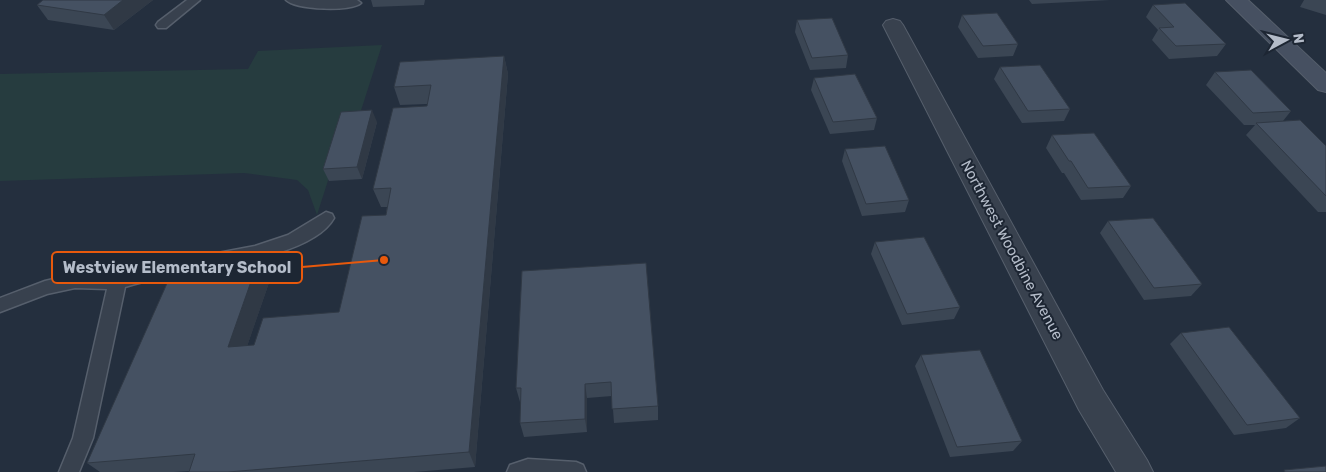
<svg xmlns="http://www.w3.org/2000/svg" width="1326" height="472" font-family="Rubik,sans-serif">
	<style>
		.green { fill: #263c3f }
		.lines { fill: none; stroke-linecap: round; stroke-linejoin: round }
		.lane-casing { stroke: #565f6c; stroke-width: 3 }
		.street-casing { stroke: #565f6c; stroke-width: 2 }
		.secondary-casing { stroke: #565f6c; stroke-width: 2 }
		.lane { fill: #38414e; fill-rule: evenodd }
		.street { fill: #38414e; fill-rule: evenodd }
		.secondary { fill: #465061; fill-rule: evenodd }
		.wall { fill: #3b4654 }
		.shaded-wall { fill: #303945 }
		.building { fill: #455162; stroke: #303945 }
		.labels { text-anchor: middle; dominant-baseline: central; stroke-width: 4; stroke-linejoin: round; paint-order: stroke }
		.street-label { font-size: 15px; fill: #b4bcc9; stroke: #1d2633 }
		.leader { fill: none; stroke: #e8590c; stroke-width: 2 }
		.callout-dot { fill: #e8590c; stroke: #1d2633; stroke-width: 2 }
		.callout { fill: #1d2633; stroke: #e8590c; stroke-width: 2 }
		.callout-label { font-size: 16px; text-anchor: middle; font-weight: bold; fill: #b4bcc9 }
	</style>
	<rect width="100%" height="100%" fill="#242f3e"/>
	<!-- green -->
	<path class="green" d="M382,45L357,123L346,124L317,215L308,190L297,180L244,173L0,181V74L248,69L258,51Z"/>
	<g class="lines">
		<!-- lane casing -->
		<g class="lane-casing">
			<g id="lane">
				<path d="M187,0H200L166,28H158L156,25L158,22Z"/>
				<path d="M286,0H357L361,3C352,12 296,10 286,0Z"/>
				<path d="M326,212L332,214L334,218C313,256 216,266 177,274C159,277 142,282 125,287L93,438L79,472H59L73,438L107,289L75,288L47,294L0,312V298L45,281L75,274L117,275L170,262L255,246L288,235Z"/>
				<path d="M528,459L576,462L583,465L586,472H507L510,465Z"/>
			</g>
		</g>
		<!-- street casing -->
		<g class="street-casing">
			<path id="street" d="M893,19L900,21L903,25L1103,390L1147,460L1153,472H1116L1079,410L883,25L886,21Z"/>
		</g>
		<!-- secondary casing -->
		<g class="secondary-casing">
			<path id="secondary" d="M1226,0H1248L1326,73V92L1318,90Z"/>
		</g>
		<!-- lane -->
		<use href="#lane" class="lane"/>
		<!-- street -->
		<use href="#street" class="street"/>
		<!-- secondary -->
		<use href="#secondary" class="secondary"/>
	</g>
	<!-- wall -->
	<g class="wall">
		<path d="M153,0L114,30L48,20L37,5Z"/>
		<path d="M371,0H425L424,5L373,7Z"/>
		<path d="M1029,0H1110L1032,4Z"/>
		<path d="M1304,0H1326V15L1300,7Z"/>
		<path d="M1153,5L1226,44L1217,56L1169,59L1152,40L1158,30L1146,17Z"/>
		<path d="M962,15L1018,44L1013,56L978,58L958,27Z"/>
		<path d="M797,20L848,55L846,68L810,70L795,32Z"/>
		<path d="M504,56L508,74L475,467L414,472H189V471L174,472H100L87,463L272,274L247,346L254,345L339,312L386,215L387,207H381L373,189L427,106V104L400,105L394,87Z"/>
		<path d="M1000,67L1070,109L1064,121L1022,123L994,79Z"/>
		<path d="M1215,72L1291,111L1283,121L1326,146V212H1318L1246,135L1255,125H1244L1206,85Z"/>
		<path d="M814,78L877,118L874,130L830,134L811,90Z"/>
		<path d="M377,122L362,179L329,181L323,169Z"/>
		<path d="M1052,135L1131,186L1123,198L1081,200L1064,173H1062L1046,148Z"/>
		<path d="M845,149L909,200L905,212L862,216L842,161Z"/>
		<path d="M1108,221L1202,284L1191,296L1144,300L1100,233Z"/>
		<path d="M875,242L960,307L954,319L902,325L871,254Z"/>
		<path d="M522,271L658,406V420L614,423L612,396L587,398V432L524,437L520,423L521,402H520L516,388Z"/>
		<path d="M1181,333L1300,418L1286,428L1234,435L1170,344Z"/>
		<path d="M921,355L1022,441L1013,451L950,457L915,366Z"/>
	</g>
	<!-- shaded-wall -->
	<g class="shaded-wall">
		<path d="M123,0H153L114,30L104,15Z"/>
		<path d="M504,56L508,74L475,467L469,452Z"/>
		<path d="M372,110L377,122L362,179L357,167Z"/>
		<path d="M260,256L272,274L241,364L228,347Z"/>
		<path d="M585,384L587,398V432L585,419Z"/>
	</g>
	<!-- building -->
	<g class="building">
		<path d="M43,0H123L104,15L37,5Z"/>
		<path d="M1185,3L1226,44L1176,46L1159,28L1174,27L1153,5Z"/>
		<path d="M997,13L1018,44L983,46L962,15Z"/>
		<path d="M832,18L848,55L812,58L797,20Z"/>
		<path d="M504,56L469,452L228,472H189L195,454L87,463L177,261L260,256L228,347L254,345L263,318L339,312L362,216L386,215L391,188L373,189L393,108L427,106L431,85L394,87L400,62Z"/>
		<path d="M1040,65L1070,109L1028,111L1000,67Z"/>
		<path d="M1251,70L1291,111L1253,113L1215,72Z"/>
		<path d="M855,74L877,118L833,122L814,78Z"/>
		<path d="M372,110L357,167L323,169L341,112Z"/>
		<path d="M1300,120L1326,146V196L1256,123Z"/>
		<path d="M1094,133L1131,186L1088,188L1071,161H1069L1052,135Z"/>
		<path d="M885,146L909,200L866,204L845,149Z"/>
		<path d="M1153,218L1202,284L1154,288L1108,221Z"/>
		<path d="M924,237L960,307L907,314L875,242Z"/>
		<path d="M646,263L658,406L612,409L611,382L585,384V419L520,423L521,388H516L522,271Z"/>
		<path d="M1229,327L1300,418L1247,425L1181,333Z"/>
		<path d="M980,350L1022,441L957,447L921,355Z"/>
		<path d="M1326,466V472H1285L1284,470Z"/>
	</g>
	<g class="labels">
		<!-- street labels -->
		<g class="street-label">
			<text transform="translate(1012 250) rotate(62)">Northwest Woodbine Avenue</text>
		</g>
	</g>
	<!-- callouts -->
	<path class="leader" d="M384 260L302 267"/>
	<circle class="callout-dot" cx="384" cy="260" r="5"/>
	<rect class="callout" x="52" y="252" width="250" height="31" rx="5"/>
	<g class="callout-label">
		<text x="177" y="273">Westview Elementary School</text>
	</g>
	<!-- north arrow -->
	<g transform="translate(1286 40) rotate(83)" stroke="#1d2633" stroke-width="4" paint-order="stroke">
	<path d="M0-4L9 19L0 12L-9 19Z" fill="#b4bcc9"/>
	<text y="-8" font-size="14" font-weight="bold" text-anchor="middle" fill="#b4bcc9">N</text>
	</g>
</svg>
